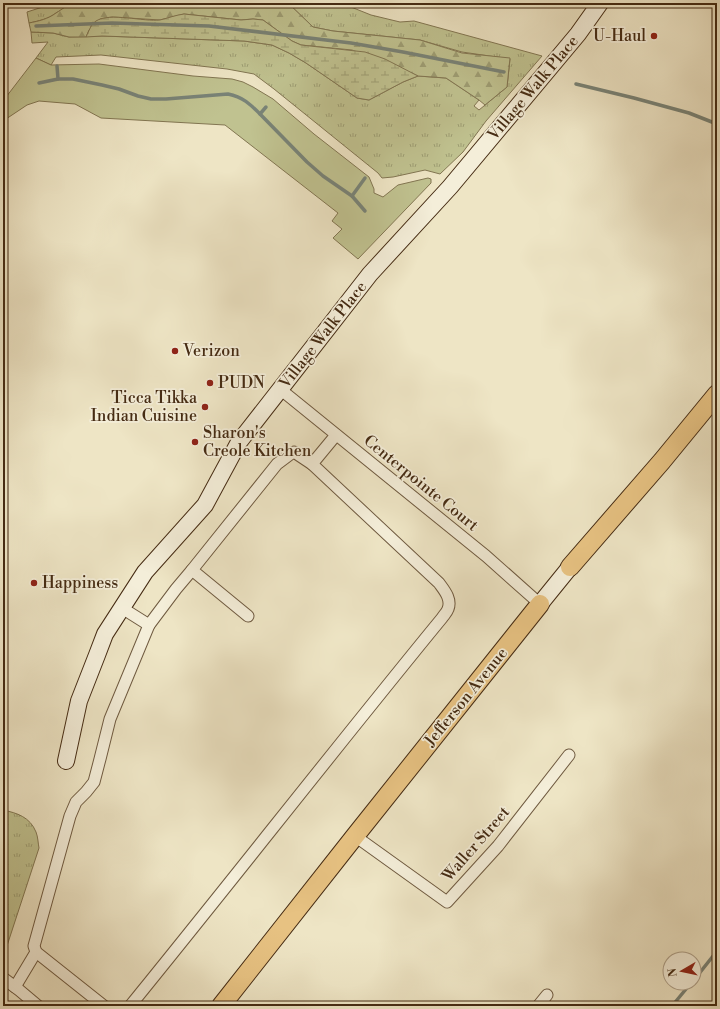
<svg xmlns="http://www.w3.org/2000/svg" width="720" height="1009" font-family="'Libre Bodoni',serif">
	<style>
		.grass { fill: url(#grass-tufts); stroke: #827652 }
		.forest { fill: url(#forest-firs); stroke: #827652 }
		.wetland { fill: url(#wetland-marsh); stroke: #827652 }
		.garden { fill: #c0c290; stroke: #827652 }
		.lines { fill: none; stroke-linecap: round; stroke-linejoin: round }
		.stream { stroke: #798377; stroke-width: 3.5 }
		.street-casing { stroke: #6f5a40; stroke-width: 13 }
		.secondary-casing { stroke: #452b13; stroke-width: 18 }
		.primary-casing { stroke: #452b13; stroke-width: 20 }
		.street { stroke: #f4eed9; stroke-width: 11 }
		.secondary { stroke: #f4eed9; stroke-width: 16 }
		.primary { stroke: #e7c282; stroke-width: 18 }
		.poi-dot { fill: #8f2418; stroke: #f4eed9; stroke-width: 1.5 }
		.labels { text-anchor: middle; dominant-baseline: central; stroke-width: 3.5; stroke-linejoin: round; paint-order: stroke }
		.poi-label { font-size: 16px; fill: #452b13; stroke: #f4eed9; text-anchor: start }
		.street-label { font-size: 16px; fill: #452b13; stroke: #f4eed9 }
	</style>
	<defs>
		<pattern id="grass-tufts" width="24" height="20" patternUnits="userSpaceOnUse"><rect width="24" height="20" fill="#c0c290"/><path d="M3 7l-1-3M5 7V3M7 7l1-3M15 17l-1-3M17 17v-4M19 17l1-3" fill="none" stroke="#9e9e74"/></pattern>
		<pattern id="forest-firs" width="22" height="20" patternUnits="userSpaceOnUse"><rect width="22" height="20" fill="#c0c290"/><path d="M5 1l3.5 6h-7zM16 11l3.5 6h-7z" fill="#9e9e74"/></pattern>
		<pattern id="wetland-marsh" width="20" height="14" patternUnits="userSpaceOnUse"><rect width="20" height="14" fill="#c0c290"/><path d="M1 5h8M5 5V1M11 12h8M15 12V8" fill="none" stroke="#9e9e74"/></pattern>
	</defs>
	<rect width="100%" height="100%" fill="#eee5c5"/>
	<filter id="stains"><feTurbulence type="fractalNoise" baseFrequency=".005" numOctaves="4"/><feColorMatrix values="0 0 0 0 .2 0 0 0 0 .09 0 0 0 0 .02 0 0 0 .5 -.17"/></filter>
	<radialGradient id="worn" r=".72"><stop offset=".6" stop-color="#630" stop-opacity="0"/><stop offset="1" stop-color="#630" stop-opacity=".3"/></radialGradient>
	<!-- grass -->
	<g class="grass">
		<path d="M55,3H73C65,6 63,9 56,13C48,19 39,21 29,23L27,12Z"/>
		<path d="M288,3H341L371,15L400,22L414,21L542,56L486,121L463,152L440,174L425,170L393,177L382,178L378,173L274,89L254,74L227,69L101,55L56,57L51,65L36,58L48,42L32,43L31,32L53,33L69,37L102,36L244,41L272,45L289,53L306,63L357,98L369,100L403,82L418,76L446,78L479,100L474,106L479,110L507,87L510,59L462,52L420,40L333,31L313,27Z"/>
		<path d="M3,810C17,813 30,817 36,832C38,837 38,843 39,848L3,958Z"/>
	</g>
	<!-- forest -->
	<path class="forest" d="M73,3H118C122,5 129,5 133,3H288L313,27L333,31L420,40L462,53L510,58L507,87L485,105L479,100L446,78L418,76L405,70L352,50L301,45L292,41L263,20L253,19L241,20L184,14L160,20L112,17L100,19L89,30L86,37H69L53,33L31,32L29,23C39,21 48,19 56,13C63,9 65,6 73,3Z"/>
	<!-- wetland -->
	<path class="wetland" d="M184,14L241,20L253,19L263,20L292,41L301,45L365,52L385,59L418,76L403,82L369,100L357,98L306,63L289,53L272,45L244,41L102,36L86,37C89,31 91,24 96,21C110,12 144,22 160,20C168,18 176,15 184,14Z"/>
	<!-- garden -->
	<path class="garden" d="M36,58L51,65L99,64L193,76L232,79L243,82L253,87L273,99L314,134L369,177L374,189V193L383,197L398,185L428,178L431,179V183L358,259L333,238L342,229L332,221L338,213L225,125L101,118L75,104L39,101L27,105L3,121V101Z"/>
	<g class="lines">
		<!-- stream -->
		<g class="stream">
			<path d="M36,26L112,23L209,26L351,43L403,52L504,72"/>
			<path d="M58,79H73L102,85L119,89L138,96L151,99H166L228,94C243,97 250,104 260,114"/>
			<path d="M39,83L58,79L57,66"/>
			<path d="M576,84L634,98L689,113L717,124"/>
			<path d="M266,107L260,114L307,162L323,176L352,196L365,211"/>
			<path d="M352,196L365,178"/>
			<path d="M694,980L717,951"/>
			<path d="M672,1006L691,983"/>
		</g>
		<!-- street casing -->
		<g class="street-casing">
			<g id="street">
				<path d="M280,389L486,556L540,604"/>
				<path d="M122,608L149,625"/>
				<path d="M248,616L192,570L277,464L289,455L294,452L312,464L336,435"/>
				<path d="M355,836L447,902L498,846L569,755"/>
				<path d="M3,978L19,990L38,1006"/>
				<path d="M15,987L36,952"/>
				<path d="M104,1006L36,952L34,946L70,816L76,802L86,792L94,782L100,759L110,719L149,625L176,589L192,570"/>
				<path d="M130,1006C235,877 337,746 442,618C444,615 447,612 448,609C452,599 444,590 439,583L312,464"/>
				<path d="M538,1006L547,995"/>
			</g>
		</g>
		<!-- secondary casing -->
		<g class="secondary-casing">
			<g id="secondary">
				<path d="M540,604L570,567"/>
				<path d="M66,761L79,701L97,655L105,634L145,572L205,505L239,442L370,274L450,187L578,34L600,3"/>
			</g>
		</g>
		<!-- primary casing -->
		<g class="primary-casing">
			<g id="primary">
				<path d="M570,567L662,461L717,394"/>
				<path d="M221,1006L355,836L540,604"/>
			</g>
		</g>
		<!-- street -->
		<use href="#street" class="street"/>
		<!-- secondary -->
		<use href="#secondary" class="secondary"/>
		<!-- primary -->
		<use href="#primary" class="primary"/>
	</g>
	<!-- markers -->
	<g class="poi-dot">
		<circle cx="654" cy="36" r="4"/>
		<circle cx="175" cy="351" r="4"/>
		<circle cx="210" cy="383" r="4"/>
		<circle cx="205" cy="407" r="4"/>
		<circle cx="195" cy="442" r="4"/>
		<circle cx="34" cy="583" r="4"/>
	</g>
	<g class="labels">
		<!-- poi labels -->
		<g class="poi-label">
			<text x="646" y="36" text-anchor="end">U-Haul</text>
			<text x="183" y="351">Verizon</text>
			<text x="218" y="383">PUDN</text>
			<text x="197" y="398" text-anchor="end">Ticca Tikka<tspan x="197" dy="18">Indian Cuisine</tspan></text>
			<text x="203" y="433">Sharon's<tspan x="203" dy="18">Creole Kitchen</tspan></text>
			<text x="42" y="583">Happiness</text>
		</g>
		<!-- street labels -->
		<g class="street-label">
			<text transform="translate(533 88) rotate(-50)">Village Walk Place</text>
			<text transform="translate(323 335) rotate(-52)">Village Walk Place</text>
			<text transform="translate(421 483) rotate(39)">Centerpointe Court</text>
			<text transform="translate(466 697) rotate(-51)">Jefferson Avenue</text>
			<text transform="translate(476 844) rotate(-49)">Waller Street</text>
		</g>
	</g>
	<!-- margin -->
	<rect width="720" height="1009" fill="none" stroke="#eee5c5" stroke-width="16"/>
	<rect x="4" y="4" width="712" height="1001" fill="none" stroke="#452b13" stroke-width="2"/>
	<rect x="8" y="8" width="704" height="993" fill="none" stroke="#452b13"/>
	<!-- north arrow -->
	<g transform="translate(682 971) rotate(261)"><circle r="19" fill="#f4eed9" stroke="#aea08a"/>
	<path d="M0-3L7 15L0 10L-7 15Z" fill="#8f2418"/>
	<text y="-6" font-size="11" font-weight="bold" text-anchor="middle" fill="#452b13">N</text>
	</g>
	<rect width="100%" height="100%" filter="url(#stains)"/>
	<rect width="100%" height="100%" fill="url(#worn)"/>
</svg>
